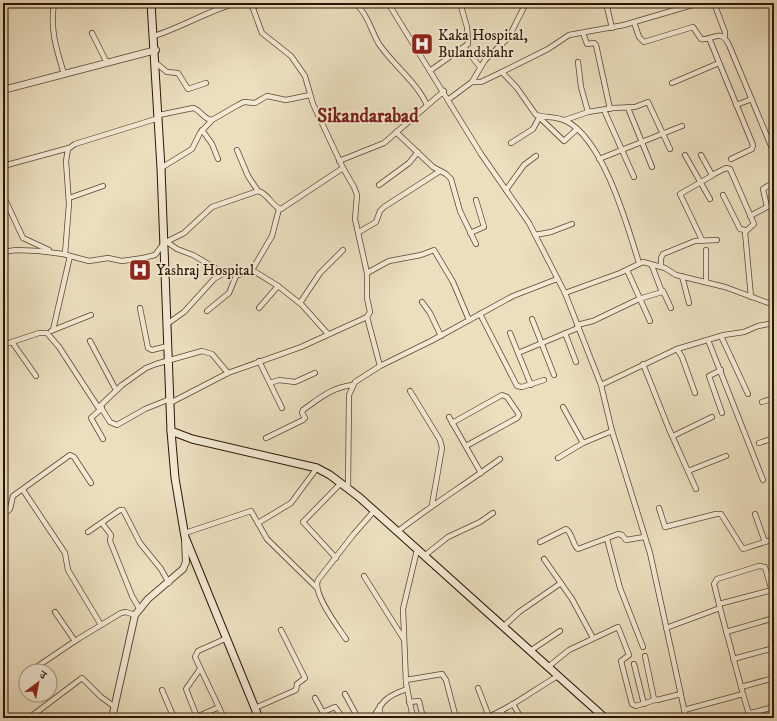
<svg xmlns="http://www.w3.org/2000/svg" width="777" height="721" font-family="'IM FELL DW Pica','Noto Serif Devanagari',serif">
	<style>
		.lines { fill: none; stroke-linecap: round; stroke-linejoin: round }
		.minor-casing { stroke: #5c4633; stroke-width: 6 }
		.tertiary-casing { stroke: #5c4633; stroke-width: 8 }
		.secondary-casing { stroke: #2c1305; stroke-width: 9 }
		.minor { stroke: #f2ead5; stroke-width: 4.5 }
		.tertiary { stroke: #f2ead5; stroke-width: 6 }
		.secondary { stroke: #f2ead5; stroke-width: 7 }
		.labels { text-anchor: middle; dominant-baseline: central; stroke-width: 3.5; stroke-linejoin: round; paint-order: stroke }
		.poi-label { font-size: 15px; fill: #2c1305; stroke: #f2ead5; text-anchor: start }
		.district-label { font-size: 19px; font-weight: bold; fill: #7a1f14; stroke: #f2ead5 }
	</style>
	<rect width="100%" height="100%" fill="#ebdfbe"/>
	<filter id="stains"><feTurbulence type="fractalNoise" baseFrequency=".005" numOctaves="4"/><feColorMatrix values="0 0 0 0 .2 0 0 0 0 .09 0 0 0 0 .02 0 0 0 .5 -.17"/></filter>
	<radialGradient id="worn" r=".72"><stop offset=".6" stop-color="#630" stop-opacity="0"/><stop offset="1" stop-color="#630" stop-opacity=".3"/></radialGradient>
	<g class="lines">
		<!-- minor casing -->
		<g class="minor-casing">
			<g id="minor">
				<path d="M54,3C50,30 56,48 64,74"/>
				<path d="M251,3L262,33L291,56L305,76L313,104L343,168"/>
				<path d="M388,3L481,154L529,223L565,293L601,385L612,431L650,553L686,718"/>
				<path d="M608,3L607,7L612,28"/>
				<path d="M714,3L725,32V37"/>
				<path d="M358,6C369,17 371,31 379,44C393,65 416,81 427,105"/>
				<path d="M252,7L263,3"/>
				<path d="M634,22L639,37L644,42L693,27L701,39C714,41 720,27 729,45L774,153"/>
				<path d="M92,33L107,63"/>
				<path d="M583,33L587,44L594,43L596,45L610,109"/>
				<path d="M154,36C182,27 208,11 236,3"/>
				<path d="M709,38L753,145L752,149L731,159"/>
				<path d="M465,48L480,67"/>
				<path d="M578,62L581,87L588,112"/>
				<path d="M156,63L167,72L178,73L188,89L206,83"/>
				<path d="M431,70L468,44L467,27L460,3"/>
				<path d="M502,72L548,49L569,35L624,25L699,3"/>
				<path d="M472,82H481L502,72L517,88L536,115C546,118 556,116 566,121C603,139 627,224 639,263"/>
				<path d="M672,83L719,63"/>
				<path d="M449,99L472,82L485,60L509,37L526,3"/>
				<path d="M736,105L752,99"/>
				<path d="M628,108L652,167"/>
				<path d="M604,110L634,177"/>
				<path d="M159,115L193,108C201,110 203,119 212,120L238,105L244,102L255,103L267,96L286,100L310,95"/>
				<path d="M540,118L564,141L577,129"/>
				<path d="M565,120L588,112L613,108L635,107L648,102L670,149"/>
				<path d="M202,130L212,144L218,159"/>
				<path d="M396,132L433,167L446,174L451,179L460,211L476,244"/>
				<path d="M511,143L533,129L540,116"/>
				<path d="M237,150L248,176L258,191"/>
				<path d="M685,155L710,199"/>
				<path d="M701,155L712,175L726,168L730,169L754,224L745,232L751,297"/>
				<path d="M599,159L682,126"/>
				<path d="M339,161L384,143L444,91"/>
				<path d="M3,166L69,148"/>
				<path d="M161,168L192,149L200,133L212,120"/>
				<path d="M379,185L409,163L418,152"/>
				<path d="M506,190L524,165L536,156"/>
				<path d="M3,195L23,238L49,250"/>
				<path d="M723,195L740,229L745,230"/>
				<path d="M69,198L103,186"/>
				<path d="M279,209L272,236L252,270L278,286L302,305L328,334"/>
				<path d="M750,216L767,207L763,189L774,182"/>
				<path d="M359,232L376,222L380,211L384,207L440,171"/>
				<path d="M470,233L484,227L476,200"/>
				<path d="M535,235L551,232L572,224"/>
				<path d="M702,240L680,194L713,175"/>
				<path d="M167,242L177,249L193,255L224,273L239,274"/>
				<path d="M706,250V282"/>
				<path d="M3,252L16,250L39,251L63,254L89,261L108,258L122,261L143,258L155,255L164,243L184,233L212,207L258,191C269,194 272,207 281,209L343,168L354,187L357,195L355,219L367,273V298L370,312L367,317"/>
				<path d="M65,254L69,204L66,161L68,149L75,144L159,118"/>
				<path d="M661,267V258L663,254L695,241L717,240"/>
				<path d="M627,270L650,321"/>
				<path d="M367,273L389,261L421,255L434,250L453,282L469,320"/>
				<path d="M682,276L689,303"/>
				<path d="M663,291L671,308"/>
				<path d="M565,293L620,273L643,262L665,268L676,275L725,287L774,305"/>
				<path d="M422,302L430,313L441,336"/>
				<path d="M300,303L320,273L343,250"/>
				<path d="M140,308L148,348L152,350L168,346"/>
				<path d="M259,308L278,286"/>
				<path d="M207,311L229,293L236,276L252,270"/>
				<path d="M480,314L517,386L522,387L544,380"/>
				<path d="M532,319L554,375"/>
				<path d="M167,324L184,312L214,279L224,273"/>
				<path d="M577,325L593,321L639,299L662,292L652,266"/>
				<path d="M53,330L70,256"/>
				<path d="M51,331L91,315"/>
				<path d="M510,333L531,385"/>
				<path d="M565,333L576,362"/>
				<path d="M721,336L748,394"/>
				<path d="M708,340L763,480"/>
				<path d="M90,341L116,390"/>
				<path d="M12,342L36,376"/>
				<path d="M3,345L39,333H47L59,347L98,407L100,406L122,385L146,368L156,364L202,351L212,354L228,373"/>
				<path d="M677,349L682,357L695,393"/>
				<path d="M518,353L578,328"/>
				<path d="M259,361L282,408"/>
				<path d="M643,364L669,429L696,489"/>
				<path d="M721,370L709,376L722,413"/>
				<path d="M270,383L279,380L295,382L315,373"/>
				<path d="M601,385L677,349L724,335L744,332L758,326L774,323"/>
				<path d="M410,391L440,440L442,448L432,505"/>
				<path d="M762,402L774,398"/>
				<path d="M170,403L228,373L301,347L367,317L380,366"/>
				<path d="M100,406L110,422L117,425L145,409L170,399"/>
				<path d="M563,407L583,443"/>
				<path d="M102,408L91,418L103,439"/>
				<path d="M449,417L481,473"/>
				<path d="M452,423L502,395L507,397L518,413L519,415L517,418L466,446"/>
				<path d="M673,436L712,417"/>
				<path d="M266,438L303,420L305,418L302,413L303,410C320,398 331,388 352,385"/>
				<path d="M759,443L774,438"/>
				<path d="M558,458L583,443L612,431"/>
				<path d="M688,471L726,456"/>
				<path d="M348,488L349,395L355,382L380,366L431,341L513,296L557,279"/>
				<path d="M23,490L65,553L68,570L101,625"/>
				<path d="M659,508L665,527L716,514H721L743,549L774,539"/>
				<path d="M755,514L765,542"/>
				<path d="M3,515L10,509L13,496L70,455L74,457L91,483"/>
				<path d="M102,523L111,535L110,541L132,596L139,608"/>
				<path d="M258,523L291,503L317,468"/>
				<path d="M88,532L120,510H123L140,543L161,569L169,583"/>
				<path d="M397,532C430,506 466,484 500,459"/>
				<path d="M185,533L251,511L267,539L316,587"/>
				<path d="M607,539L620,588L643,647"/>
				<path d="M540,542L566,529C573,534 572,544 578,549L618,534L622,535L626,540L644,537"/>
				<path d="M424,556L448,537L480,522L493,513"/>
				<path d="M336,558L303,522L341,483"/>
				<path d="M544,559L572,599L593,638"/>
				<path d="M3,572L4,574"/>
				<path d="M364,576L403,638"/>
				<path d="M719,604L772,590"/>
				<path d="M720,608L743,694"/>
				<path d="M55,612L75,641"/>
				<path d="M503,627L519,612L561,583"/>
				<path d="M666,628L720,608L714,584L717,579L759,566L765,567L774,598"/>
				<path d="M726,632L774,618"/>
				<path d="M346,639C338,627 312,593 318,580L353,535L374,511"/>
				<path d="M530,651L560,631"/>
				<path d="M645,656L654,699L657,700L681,694"/>
				<path d="M733,659L774,648"/>
				<path d="M634,664L644,704"/>
				<path d="M548,667L569,650L618,627L629,655L621,661L632,704L636,706L655,700"/>
				<path d="M32,670L78,639L121,613L126,612L135,615"/>
				<path d="M406,680L442,674L446,680L456,718"/>
				<path d="M741,687L774,678"/>
				<path d="M478,688L488,714L483,718"/>
				<path d="M162,690L174,718"/>
				<path d="M345,694L358,718"/>
				<path d="M315,698L326,718"/>
				<path d="M409,702L419,701L423,718"/>
				<path d="M513,704L521,718"/>
				<path d="M380,706V718"/>
				<path d="M255,708L296,690L297,684L305,678L281,630"/>
				<path d="M684,710L743,694L748,711L751,713L774,707"/>
				<path d="M501,711L506,718"/>
				<path d="M323,712L335,707L343,718"/>
				<path d="M490,716C514,706 535,689 558,676"/>
				<path d="M197,717L186,689L200,669"/>
				<path d="M29,718L82,678L101,697L115,707"/>
				<path d="M194,718L219,707"/>
				<path d="M224,718L195,657L198,651L227,638"/>
				<path d="M373,718C383,700 387,696 407,689"/>
				<path d="M413,718L406,683L403,609L417,550"/>
			</g>
		</g>
		<!-- tertiary casing -->
		<g class="tertiary-casing">
			<g id="tertiary">
				<path d="M3,90L156,50"/>
				<path d="M112,718L135,615L148,599L183,569L186,562L185,540"/>
			</g>
		</g>
		<!-- secondary casing -->
		<g class="secondary-casing">
			<g id="secondary">
				<path d="M151,3L161,168L171,431L192,439L317,468L330,475L359,497L605,718"/>
				<path d="M171,431L175,478L185,537L259,718"/>
			</g>
		</g>
		<!-- minor -->
		<use href="#minor" class="minor"/>
		<!-- tertiary -->
		<use href="#tertiary" class="tertiary"/>
		<!-- secondary -->
		<use href="#secondary" class="secondary"/>
	</g>
	<!-- icons -->
	<defs>
		<g id="hospital-square" transform="scale(1.15)"><rect x="-9" y="-9" width="18" height="18" rx="4" fill="#8f2418" stroke="#f2ead5"/><path d="M-5-5h3v3.5h4V-5h3V5h-3V1.5h-4V5h-3Z" fill="#fff"/></g>
	</defs>
	<g fill-rule="evenodd">
		<use href="#hospital-square" x="422" y="44"/>
		<use href="#hospital-square" x="140" y="270"/>
	</g>
	<g class="labels">
		<!-- poi labels -->
		<g class="poi-label">
			<text x="438" y="35">Kaka Hospital,<tspan x="438" dy="17">Bulandshahr</tspan></text>
			<text x="156" y="270">Yashraj Hospital</text>
		</g>
		<!-- district labels -->
		<g class="district-label">
			<text x="368" y="116">Sikandarabad</text>
		</g>
	</g>
	<!-- margin -->
	<rect width="777" height="721" fill="none" stroke="#ebdfbe" stroke-width="16"/>
	<rect x="4" y="4" width="769" height="713" fill="none" stroke="#2c1305" stroke-width="2"/>
	<rect x="8" y="8" width="761" height="705" fill="none" stroke="#2c1305"/>
	<!-- north arrow -->
	<g transform="translate(38 683) rotate(32)"><circle r="19" fill="#f2ead5" stroke="#a39482"/>
	<path d="M0-3L7 15L0 10L-7 15Z" fill="#8f2418"/>
	<text y="-6" font-size="11" font-weight="bold" text-anchor="middle" fill="#2c1305">उ</text>
	</g>
	<rect width="100%" height="100%" filter="url(#stains)"/>
	<rect width="100%" height="100%" fill="url(#worn)"/>
</svg>
